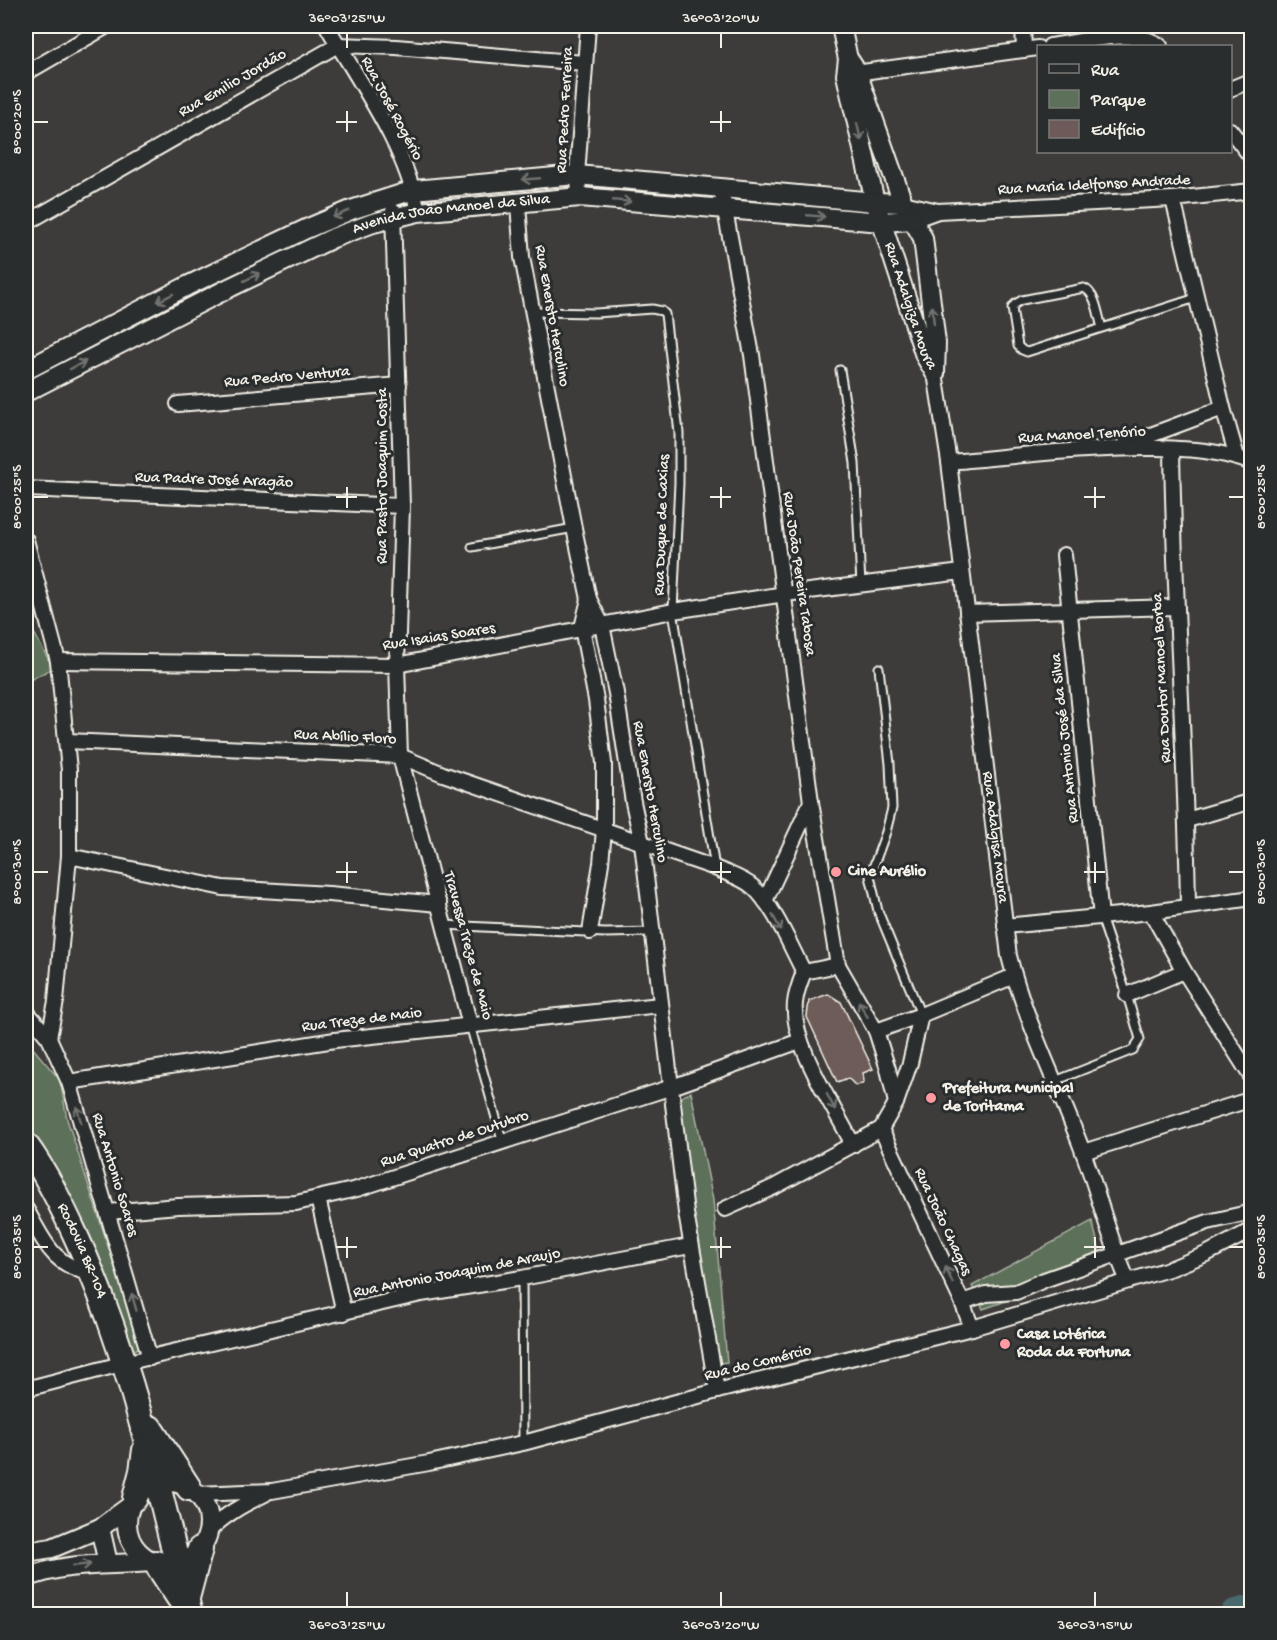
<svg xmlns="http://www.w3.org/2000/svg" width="1277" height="1640" font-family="'Gochi Hand',sans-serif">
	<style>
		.green { fill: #5d705a; stroke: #a8b0a1; stroke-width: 1.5 }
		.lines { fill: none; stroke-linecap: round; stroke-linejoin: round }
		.river { stroke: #4a696c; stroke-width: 30 }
		.building { fill: #6e5b59; stroke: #f4f1e8; stroke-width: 1.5 }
		.lane-casing { stroke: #f4f1e8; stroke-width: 11 }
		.street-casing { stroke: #f4f1e8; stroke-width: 18 }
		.secondary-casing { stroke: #f4f1e8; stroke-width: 22 }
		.highway-casing { stroke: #f4f1e8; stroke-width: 28 }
		.lane { stroke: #2a2d2e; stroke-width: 7 }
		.street { stroke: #2a2d2e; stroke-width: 14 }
		.secondary { stroke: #2a2d2e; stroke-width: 18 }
		.highway { stroke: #2a2d2e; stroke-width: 24 }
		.oneway { stroke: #71726f }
		.ticks { fill: none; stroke: #f4f1e8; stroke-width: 2 }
		.poi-dot { fill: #ff9aa2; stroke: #2a2d2e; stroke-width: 2 }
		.labels { text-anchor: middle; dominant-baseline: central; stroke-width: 6; stroke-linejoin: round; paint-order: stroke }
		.street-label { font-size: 16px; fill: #f4f1e8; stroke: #2a2d2e }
		.poi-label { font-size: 16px; font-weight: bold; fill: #f4f1e8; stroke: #2a2d2e; text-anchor: start }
		.neatline { fill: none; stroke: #f4f1e8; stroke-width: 2 }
		.ticks-label { font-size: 15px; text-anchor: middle; fill: #f4f1e8 }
	</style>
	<rect width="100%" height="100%" fill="#3e3b3b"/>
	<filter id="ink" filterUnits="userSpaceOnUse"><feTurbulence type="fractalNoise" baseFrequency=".0167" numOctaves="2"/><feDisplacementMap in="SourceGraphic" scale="12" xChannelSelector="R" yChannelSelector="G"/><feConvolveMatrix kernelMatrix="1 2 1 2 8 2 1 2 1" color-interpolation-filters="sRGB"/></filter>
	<g filter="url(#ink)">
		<!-- green -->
		<g class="green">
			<path d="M26,618L53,668L26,682Z"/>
			<path d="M26,1040L60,1080L67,1119L141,1347L132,1351L51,1165L26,1127Z"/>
			<path d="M691,1092L713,1200L727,1362L708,1365L665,1105Z"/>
			<path d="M1092,1221L1104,1267L983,1309L972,1286Z"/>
		</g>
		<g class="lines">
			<!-- river -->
			<path class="river" d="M1235,1614L1252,1610"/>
		</g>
		<!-- building -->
		<path class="building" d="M828,994L841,1002L873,1069L863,1073L864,1082L856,1086L848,1078L837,1082L807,1017L809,1001Z"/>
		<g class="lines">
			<!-- lane casing -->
			<g class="lane-casing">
				<g id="lane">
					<path d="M534,312L596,313L652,309L662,311L665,314L679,433V483L673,611L715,868"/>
					<path d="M1102,328C1098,315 1096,293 1084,288L1022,300L1015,304L1012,308L1018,346L1022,350L1027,352L1196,298"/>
					<path d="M840,370L855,463L861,585"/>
					<path d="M472,547L574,528"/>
					<path d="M879,668L890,764L892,808L886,832L870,876L878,911L921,1015"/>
					<path d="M444,925L605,933L652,932"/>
					<path d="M470,1025L503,1143"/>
					<path d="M1055,1081L1133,1050L1140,1039L1127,995L1101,917"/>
					<path d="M522,1278L523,1443"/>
				</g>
			</g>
			<!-- street casing -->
			<g class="street-casing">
				<g id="street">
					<path d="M327,26C360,84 405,144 418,212"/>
					<path d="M1023,26L1024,50"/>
					<path d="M1050,46C1079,42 1136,27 1160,46"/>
					<path d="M26,73L107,26"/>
					<path d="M848,74L1038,48"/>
					<path d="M1230,89L1252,80"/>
					<path d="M1230,130L1252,158"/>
					<path d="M721,189L752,355L811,802L838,965"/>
					<path d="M580,197L577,175L588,26"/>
					<path d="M1173,199L1223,408L1237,457"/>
					<path d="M903,203L938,211"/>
					<path d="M518,204L522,257L574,528L589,599L602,625L616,693L633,802L642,843L686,1213L717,1391"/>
					<path d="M393,211L402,506L397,665L400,756L470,1025"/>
					<path d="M913,220L938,211L1173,199L1252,191"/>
					<path d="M26,223L338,45L396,47L584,63"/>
					<path id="s1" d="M935,373L949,462L1009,956C1026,1024 1059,1087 1083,1152C1099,1195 1109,1239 1128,1281"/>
					<path d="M178,404L399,385"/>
					<path d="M1124,445L1223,408"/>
					<path d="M1172,449C1174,601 1186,753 1188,906"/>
					<path d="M949,462C1018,456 1088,447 1157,448C1191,449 1219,450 1252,463"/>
					<path d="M26,489L402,506"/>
					<path d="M26,540L58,661L69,770V856L56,1001L49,1038"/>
					<path d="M1064,555L1101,917"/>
					<path d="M589,599L582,628L596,700L604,763V830L601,863L590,932"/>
					<path d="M967,613L1176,607"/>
					<path d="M58,661L397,665L673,611L785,594L962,572"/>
					<path d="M67,741L400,756L443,774L715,868C728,874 743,878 753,887C775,907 790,946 804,972C800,982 796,992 795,1003C791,1046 835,1107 853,1145"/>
					<path d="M1187,820L1252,801"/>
					<path d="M69,856L223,888L329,894L439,904"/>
					<path d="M765,901L811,802"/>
					<path d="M1151,912L1184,971L1252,1078"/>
					<path d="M1005,926L1151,912L1252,898"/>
					<path d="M804,972L838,965L876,1031L888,1069L896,1103"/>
					<path d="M1127,995L1184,971"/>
					<path d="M26,1011L49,1038L69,1082L150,1358"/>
					<path d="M876,1031L921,1015L1014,976"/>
					<path d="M69,1082L335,1040L660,1005"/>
					<path d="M881,1129L962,1302L972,1328"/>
					<path d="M1083,1152L1252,1099"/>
					<path d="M318,1198L344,1313"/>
					<path d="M26,1209C46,1244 51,1264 94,1275"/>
					<path d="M725,1209L774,1187L881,1129L896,1103L910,1063L921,1015"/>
					<path d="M108,1212L178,1206L296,1203L357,1189L672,1087L800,1041"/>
					<path d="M962,1302L986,1294L1016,1292L1044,1280L1208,1222L1252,1212"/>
					<path d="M26,1389L125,1363L421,1294L522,1278L690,1246"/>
					<path d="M197,1494L272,1491L429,1463L523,1443L717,1391L972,1328L1172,1268L1206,1254L1252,1230"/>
					<path d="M209,1531C225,1514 243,1505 265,1494"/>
				</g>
			</g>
			<!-- secondary casing -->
			<g class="secondary-casing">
				<g id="secondary">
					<path id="s2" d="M841,26L848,59L846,75L875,202L925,356L935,373"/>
					<path d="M850,61L857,72L903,203L923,238L936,343L935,373"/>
					<path d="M26,370L187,286L306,229L351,210L414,190L577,175L875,202L903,203"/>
					<path id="s3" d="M26,392L231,287L333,238L373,223L418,212L580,197L882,222L913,220"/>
					<circle cx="168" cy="1523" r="41"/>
					<path d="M100,1528L108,1563"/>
					<path d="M26,1552L52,1548L100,1528L130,1506"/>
					<path d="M26,1578C68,1561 107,1566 151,1562"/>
				</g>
			</g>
			<!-- highway casing -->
			<g class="highway-casing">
				<g id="highway">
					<path id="s4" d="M26,1145C45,1171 60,1202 74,1232C131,1354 157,1485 190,1614"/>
					<path d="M150,1428L189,1488"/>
					<path d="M135,1498L142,1471L145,1450"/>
					<path d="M156,1563L179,1598"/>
					<path d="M187,1598L200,1549"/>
				</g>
			</g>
			<!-- lane -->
			<use href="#lane" class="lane"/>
			<!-- street -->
			<use href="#street" class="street"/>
			<!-- secondary -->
			<use href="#secondary" class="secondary"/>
			<!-- highway -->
			<use href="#highway" class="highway"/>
		</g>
		<!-- one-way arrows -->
		<defs><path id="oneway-shaft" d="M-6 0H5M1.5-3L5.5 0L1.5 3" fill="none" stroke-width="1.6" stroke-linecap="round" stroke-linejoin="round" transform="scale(1.5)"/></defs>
		<g class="oneway">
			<use href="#oneway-shaft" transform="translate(859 132) rotate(77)"/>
			<use href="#oneway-shaft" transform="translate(531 179) rotate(175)"/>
			<use href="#oneway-shaft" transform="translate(622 201) rotate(5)"/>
			<use href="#oneway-shaft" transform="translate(341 214) rotate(157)"/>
			<use href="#oneway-shaft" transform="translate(816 216) rotate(5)"/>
			<use href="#oneway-shaft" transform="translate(252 277) rotate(-26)"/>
			<use href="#oneway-shaft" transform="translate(165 298) rotate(153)"/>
			<use href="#oneway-shaft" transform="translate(933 315) rotate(-96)"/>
			<use href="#oneway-shaft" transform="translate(78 365) rotate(-27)"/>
			<use href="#oneway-shaft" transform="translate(777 923) rotate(61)"/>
			<use href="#oneway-shaft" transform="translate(863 1009) rotate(-120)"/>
			<use href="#oneway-shaft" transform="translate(831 1102) rotate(62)"/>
			<use href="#oneway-shaft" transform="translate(79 1115) rotate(-106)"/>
			<use href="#oneway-shaft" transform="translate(949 1275) rotate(-115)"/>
			<use href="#oneway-shaft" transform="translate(134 1302) rotate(-106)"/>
			<use href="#oneway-shaft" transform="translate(82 1565) rotate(-5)"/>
		</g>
	</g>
	<!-- ticks -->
	<path class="ticks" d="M347,33V48M721,33V48M347,111V132M721,111V132M33,122H48M336,122H357M710,122H731M347,487V508M721,487V508M1095,487V508M33,497H48M336,497H357M710,497H731M1084,497H1105M1229,497H1244M347,862V883M721,862V883M1095,862V883M33,872H48M336,872H357M710,872H731M1084,872H1105M1229,872H1244M347,1237V1258M721,1237V1258M1095,1237V1258M33,1247H48M336,1247H357M710,1247H731M1084,1247H1105M1229,1247H1244M347,1592V1607M721,1592V1607M1095,1592V1607"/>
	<!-- markers -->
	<g class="poi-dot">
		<circle cx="836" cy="872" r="6"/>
		<circle cx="931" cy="1098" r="6"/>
		<circle cx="1005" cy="1344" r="6"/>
	</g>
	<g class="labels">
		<!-- street labels -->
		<g class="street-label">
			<text transform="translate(233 84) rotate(-30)">Rua Emilio Jordão</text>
			<text transform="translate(391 109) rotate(62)">Rua José Rogério</text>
			<text transform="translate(566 110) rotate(-87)">Rua Pedro Ferreira</text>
			<text transform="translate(1094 186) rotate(-3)">Rua Maria Idelfonso Andrade</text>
			<text stroke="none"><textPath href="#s3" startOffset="465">Avenida João Manoel da Silva</textPath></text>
			<text stroke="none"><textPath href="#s2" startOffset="290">Rua Adalgiza Moura</textPath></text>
			<text transform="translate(551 316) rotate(80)">Rua Enersto Herculino</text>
			<text transform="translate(287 378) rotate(-5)">Rua Pedro Ventura</text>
			<text transform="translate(1082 436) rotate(-3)">Rua Manoel Tenório</text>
			<text transform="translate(383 476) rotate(-90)">Rua Pastor Joaquim Costa</text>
			<text transform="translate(214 481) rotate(2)">Rua Padre José Aragão</text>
			<text transform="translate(663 525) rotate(-88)">Rua Duque de Caxias</text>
			<text transform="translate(798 574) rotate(82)">Rua João Pereira Tabosa</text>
			<text transform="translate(439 638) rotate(-9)">Rua Isaias Soares</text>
			<text transform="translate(1163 678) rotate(-93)">Rua Doutor Manoel Borba</text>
			<text transform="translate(345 738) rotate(3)">Rua Abílio Floro</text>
			<text transform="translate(1066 738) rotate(-96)">Rua Antonio José da Silva</text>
			<text transform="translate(649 792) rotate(80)">Rua Enersto Herculino</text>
			<text stroke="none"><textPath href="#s1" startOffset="468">Rua Adalgisa Moura</textPath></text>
			<text transform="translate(467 946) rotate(75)">Travessa Treze de Maio</text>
			<text transform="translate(362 1021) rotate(-7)">Rua Treze de Maio</text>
			<text transform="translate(455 1140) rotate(-18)">Rua Quatro de Outubro</text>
			<text transform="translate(114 1175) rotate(73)">Rua Antonio Soares</text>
			<text transform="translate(942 1222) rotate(65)">Rua João Chagas</text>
			<text stroke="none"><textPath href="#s4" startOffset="120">Rodovia BR-104</textPath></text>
			<text transform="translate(457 1274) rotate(-11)">Rua Antonio Joaquim de Araujo</text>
			<text transform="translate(758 1364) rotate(-14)">Rua do Comércio</text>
		</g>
		<!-- poi labels -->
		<g class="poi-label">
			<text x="848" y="872">Cine Aurélio</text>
			<text x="943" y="1089">Prefeitura Municipal<tspan x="943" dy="18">de Toritama</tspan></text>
			<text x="1017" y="1335">Casa Lotérica<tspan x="1017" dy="18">Roda da Fortuna</tspan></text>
		</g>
	</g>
	<!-- margin -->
	<rect width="1277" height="1640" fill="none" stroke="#2a2d2e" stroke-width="66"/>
	<!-- legend -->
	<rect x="1037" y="45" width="195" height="108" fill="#2a2d2e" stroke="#7b7b78" stroke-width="1.5"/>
	<rect x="1049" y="64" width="30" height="9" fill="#2a2d2e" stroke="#7b7b78" stroke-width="1.5"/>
	<text x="1091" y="75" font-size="18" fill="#f4f1e8">Rua</text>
	<rect x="1049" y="90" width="30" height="18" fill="#5d705a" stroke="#7b7b78" stroke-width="1.5"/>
	<text x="1091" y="105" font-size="18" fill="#f4f1e8">Parque</text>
	<rect x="1049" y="120" width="30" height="18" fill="#6e5b59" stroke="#7b7b78" stroke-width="1.5"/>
	<text x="1091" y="135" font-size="18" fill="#f4f1e8">Edifício</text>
	<rect x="33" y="33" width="1211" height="1574" class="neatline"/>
	<g class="ticks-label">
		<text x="347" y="22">36°03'25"W</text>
		<text x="721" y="22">36°03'20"W</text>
		<text transform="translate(16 122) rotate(-90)" y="5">8°00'20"S</text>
		<text transform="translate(16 497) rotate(-90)" y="5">8°00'25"S</text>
		<text transform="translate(1260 497) rotate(-90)" y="5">8°00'25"S</text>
		<text transform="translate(16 872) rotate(-90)" y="5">8°00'30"S</text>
		<text transform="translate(1260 872) rotate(-90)" y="5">8°00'30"S</text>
		<text transform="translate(16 1247) rotate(-90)" y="5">8°00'35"S</text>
		<text transform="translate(1260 1247) rotate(-90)" y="5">8°00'35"S</text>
		<text x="347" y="1629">36°03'25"W</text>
		<text x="721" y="1629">36°03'20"W</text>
		<text x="1095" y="1629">36°03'15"W</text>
	</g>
</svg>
